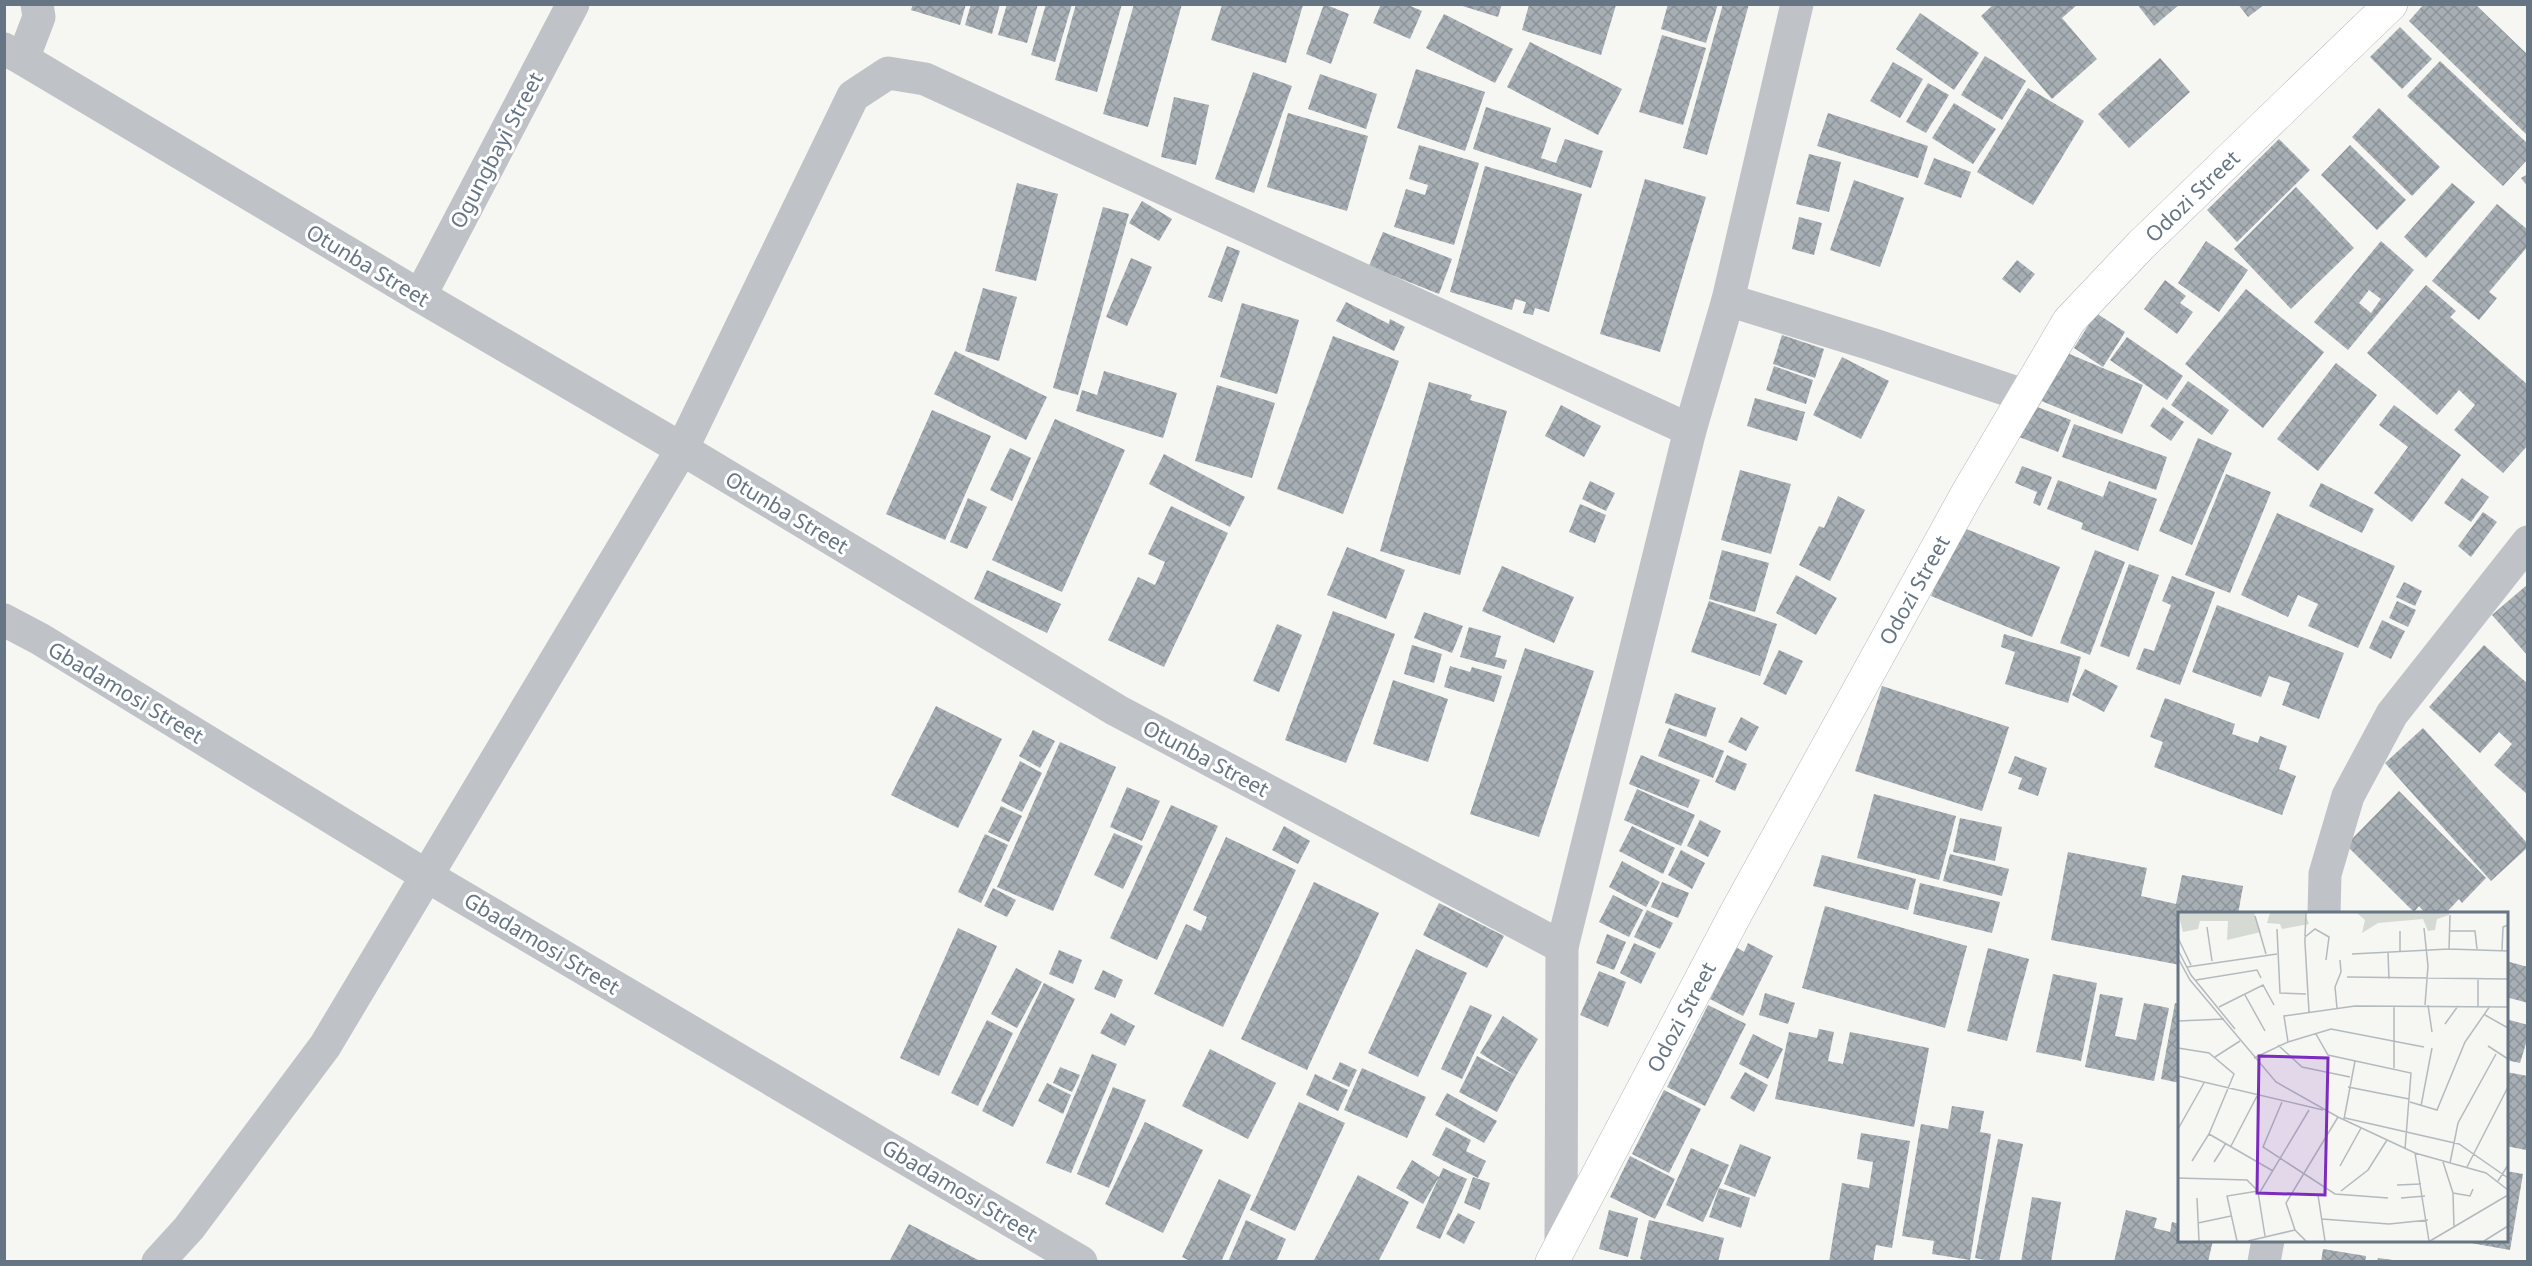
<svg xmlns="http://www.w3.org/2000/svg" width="2532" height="1266" font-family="'Noto Sans',sans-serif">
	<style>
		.building { fill: url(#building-cross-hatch); fill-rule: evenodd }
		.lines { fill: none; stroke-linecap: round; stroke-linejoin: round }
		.secondary-casing { stroke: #b3b8bd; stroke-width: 34 }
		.street { stroke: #bfc3c7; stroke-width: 33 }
		.secondary { stroke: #fff; stroke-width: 33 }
		.labels { text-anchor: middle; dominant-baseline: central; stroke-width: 6; stroke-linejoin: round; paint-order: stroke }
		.street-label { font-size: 21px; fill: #657584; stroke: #fff }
		.inset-road { fill: none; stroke: #b3babf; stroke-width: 1.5 }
		.view { fill: #7b2cbf; fill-opacity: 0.15; stroke: #7b2cbf; stroke-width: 3 }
		.inset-edge { fill: none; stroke: #657584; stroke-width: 3 }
	</style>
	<defs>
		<pattern id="building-cross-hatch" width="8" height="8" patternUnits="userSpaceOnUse" patternTransform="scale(1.5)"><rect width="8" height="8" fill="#a7afb5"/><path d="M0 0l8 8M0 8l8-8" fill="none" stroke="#8c9399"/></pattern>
	</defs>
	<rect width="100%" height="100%" fill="#f6f6f2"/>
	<!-- building -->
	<g class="building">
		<path d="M913,4H966L960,25L911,10Z"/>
		<path d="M971,4H1000L992,34L965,25Z"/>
		<path d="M1007,4H1038L1027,43L998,35Z"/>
		<path d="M1046,4H1072L1055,62L1031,55Z"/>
		<path d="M1076,4H1122L1097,92L1055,80Z"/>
		<path d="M1134,4H1182L1148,127L1103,114Z"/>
		<path d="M1324,4L1349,14L1331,64L1306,54Z"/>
		<path d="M1381,4H1406L1422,11L1410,39L1373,23Z"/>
		<path d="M1456,4H1502L1498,17Z"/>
		<path d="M1668,4H1718L1706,43L1661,29Z"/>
		<path d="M1723,4H1749L1707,155L1683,148Z"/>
		<path d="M1994,4H2078L2062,18L2097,59L2052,99L1981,16Z"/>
		<path d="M2137,4H2180L2154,26Z"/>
		<path d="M2238,4H2265L2248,17Z"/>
		<path d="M2424,4H2475L2528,55L2526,134L2409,21Z"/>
		<path d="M1222,5H1303L1286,63L1211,40Z"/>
		<path d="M1529,5H1616L1601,55L1522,30Z"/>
		<path d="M1920,13L1979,53L1954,90L1896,49Z"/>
		<path d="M1444,14L1513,49L1495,83L1426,48Z"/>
		<path d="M2400,27L2432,59L2402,89L2370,57Z"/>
		<path d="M1662,35L1706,48L1683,125L1639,112Z"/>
		<path d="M1530,42L1622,89L1598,135L1507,87Z"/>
		<path d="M1985,56L2026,81L2002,120L1961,95Z"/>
		<path d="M2160,58L2190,92L2129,148L2098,114Z"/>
		<path d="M2440,61L2528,144V159L2503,186L2407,96Z"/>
		<path d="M1893,62L1923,79L1900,118L1870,101Z"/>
		<path d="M1416,69L1485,92L1465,151L1397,128Z"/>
		<path d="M1253,72L1292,86L1254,193L1215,179Z"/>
		<path d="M1320,74L1377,94L1366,129L1308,109Z"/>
		<path d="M1928,83L1949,95L1926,133L1906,122Z"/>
		<path d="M2028,88L2084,121L2033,205L1977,172Z"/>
		<path d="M1174,97L1209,105L1196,165L1161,157Z"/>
		<path d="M1954,103L1996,129L1973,164L1932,138Z"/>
		<path d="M1486,107L1551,128L1541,158L1556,163L1565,139L1603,151L1591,188L1473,149Z"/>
		<path d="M2379,108L2440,167L2412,196L2352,137Z"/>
		<path d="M1288,113L1368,136L1347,211L1267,187Z"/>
		<path d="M1828,113L1928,146L1918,178L1817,146Z"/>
		<path d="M2279,139L2310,170L2237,242L2207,210Z"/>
		<path d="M1419,145L1479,163L1454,245L1394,227L1406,189L1425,195L1428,185L1409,179Z"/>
		<path d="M2350,145L2406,200L2377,230L2321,175Z"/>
		<path d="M1809,154L1841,162L1829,212L1796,204Z"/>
		<path d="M1934,158L1971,172L1961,198L1924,184Z"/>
		<path d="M1485,166L1582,194L1549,312L1535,308L1533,315L1523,313L1526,302L1515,299L1512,310L1450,292Z"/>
		<path d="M2528,174V187L2521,178Z"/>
		<path d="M1645,179L1706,197L1660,352L1600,334Z"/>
		<path d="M1854,180L1904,198L1880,267L1830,250Z"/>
		<path d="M1017,183L1058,194L1036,281L995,271Z"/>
		<path d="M2452,183L2475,202L2426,258L2404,237Z"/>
		<path d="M2296,187L2354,248L2291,309L2234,249Z"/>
		<path d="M1142,201L1172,219L1159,241L1129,223Z"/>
		<path d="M2497,204L2528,230V246L2489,292L2497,298L2479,320L2432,281Z"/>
		<path d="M1103,207L1129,214L1078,395L1053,388Z"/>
		<path d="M1799,217L1822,223L1814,255L1792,249Z"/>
		<path d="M1383,232L1452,259L1439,294L1369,266Z"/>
		<path d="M2206,241L2248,270L2219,312L2178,283Z"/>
		<path d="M2381,241L2414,270L2348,350L2314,322ZM2369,290L2381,299L2371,313L2359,303Z"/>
		<path d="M1227,246L1240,251L1222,302L1208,297Z"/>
		<path d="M1131,258L1152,267L1127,326L1106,317Z"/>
		<path d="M2017,260L2035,274L2020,293L2002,279Z"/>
		<path d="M2165,280L2186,296L2180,303L2193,312L2177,334L2144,309Z"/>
		<path d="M2426,285L2456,311L2450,317L2528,385V445L2503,473L2454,430L2475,405L2459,390L2437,415L2367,353Z"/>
		<path d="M983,288L1017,297L999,361L965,351Z"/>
		<path d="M2246,289L2324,352L2263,428L2185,364Z"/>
		<path d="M1346,302L1389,324L1390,319L1405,327L1394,351L1336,321Z"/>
		<path d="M1242,303L1299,320L1277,394L1220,377Z"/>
		<path d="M2096,313L2125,332L2103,367L2074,348Z"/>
		<path d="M1782,335L1824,349L1815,378L1773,364Z"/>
		<path d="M1333,336L1399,361L1343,514L1277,489Z"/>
		<path d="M2127,337L2183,376L2167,400L2110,360Z"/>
		<path d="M2060,350L2143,385L2122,434L2039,400Z"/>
		<path d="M955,351L1047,397L1026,440L934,394Z"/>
		<path d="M1842,357L1889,381L1861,439L1813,415Z"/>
		<path d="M2336,363L2377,395L2318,471L2277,439Z"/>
		<path d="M1774,366L1813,380L1806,404L1766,390Z"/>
		<path d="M1104,371L1177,393L1163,438L1076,411L1082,390L1097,395Z"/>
		<path d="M2188,381L2229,410L2212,435L2171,405Z"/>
		<path d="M1429,382L1472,395L1470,400L1507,411L1460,575L1380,551Z"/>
		<path d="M1217,385L1275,403L1252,478L1195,461Z"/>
		<path d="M1755,398L1805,412L1797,441L1747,426Z"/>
		<path d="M2027,403L2071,420L2058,452L2014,435Z"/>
		<path d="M1561,405L1601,426L1584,457L1545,436Z"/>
		<path d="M2394,405L2461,455L2412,522L2374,493L2408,447L2379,425Z"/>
		<path d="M2163,407L2184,422L2171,441L2150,426Z"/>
		<path d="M932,410L991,436L945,540L886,514Z"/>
		<path d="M1055,419L1125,450L1062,592L992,560Z"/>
		<path d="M2074,424L2167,457L2156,490L2062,457Z"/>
		<path d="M2198,438L2232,453L2192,545L2159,531Z"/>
		<path d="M1010,448L1031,458L1012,501L990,490Z"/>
		<path d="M1164,454L1245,497L1230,527L1149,484Z"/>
		<path d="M2022,466L2052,477L2040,506L2033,503L2037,492L2015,483Z"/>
		<path d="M1740,470L1791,484L1771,554L1721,540Z"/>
		<path d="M2226,474L2271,492L2230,593L2185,575Z"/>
		<path d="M2462,478L2489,497L2471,522L2444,503Z"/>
		<path d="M2058,480L2103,497L2109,481L2157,499L2138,551L2081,529L2083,523L2047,509Z"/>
		<path d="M1590,481L1615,493L1606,511L1582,499Z"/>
		<path d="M2321,483L2374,509L2362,533L2309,506Z"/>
		<path d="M1838,496L1865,510L1830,581L1799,565L1819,526L1824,528Z"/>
		<path d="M968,498L987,507L967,549L950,542Z"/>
		<path d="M1580,504L1606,515L1595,543L1569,532Z"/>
		<path d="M1171,506L1228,533L1164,667L1108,640L1138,577L1155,585L1165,562L1148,554Z"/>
		<path d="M2483,512L2497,522L2471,557L2458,546Z"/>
		<path d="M2277,513L2395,566L2358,648L2308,626L2318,604L2298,595L2288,617L2241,595Z"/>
		<path d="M1959,526L2060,567L2032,637L1931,596Z"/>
		<path d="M1347,547L1405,570L1386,619L1327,595Z"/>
		<path d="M1722,550L1769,563L1755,612L1709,599Z"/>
		<path d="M2095,550L2125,562L2090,655L2060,643Z"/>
		<path d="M2129,564L2159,575L2129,657L2100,646Z"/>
		<path d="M1502,566L1574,597L1554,643L1482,611Z"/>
		<path d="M987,570L1061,604L1047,633L974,599Z"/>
		<path d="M1796,575L1837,598L1816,635L1776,613Z"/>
		<path d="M2172,576L2215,592L2180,685L2136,669L2144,648L2154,651L2171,605L2162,601Z"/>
		<path d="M2404,582L2422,591L2415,606L2396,597Z"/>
		<path d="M2528,584V656L2492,615Z"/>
		<path d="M1709,601L1777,624L1760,676L1691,652Z"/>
		<path d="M2397,601L2416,610L2408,627L2389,618Z"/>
		<path d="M2217,605L2344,653L2319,719L2282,705L2290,683L2269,676L2261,697L2192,672Z"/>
		<path d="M1333,611L1395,634L1346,763L1285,740Z"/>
		<path d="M1424,612L1463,626L1452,653L1414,638Z"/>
		<path d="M2382,620L2405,631L2391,659L2369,648Z"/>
		<path d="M1277,624L1302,635L1279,692L1253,681Z"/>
		<path d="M1469,627L1501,636L1495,657L1507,660L1504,669L1460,657Z"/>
		<path d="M2004,634L2081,657L2068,703L2005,684L2015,652L2001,647Z"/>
		<path d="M1412,645L1442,654L1434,683L1404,674Z"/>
		<path d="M2484,645L2528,684V795L2494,765L2512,744L2499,732L2480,753L2429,707Z"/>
		<path d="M1525,648L1594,671L1539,837L1470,814Z"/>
		<path d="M1779,650L1803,661L1786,695L1763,684Z"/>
		<path d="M1450,666L1470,672L1472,667L1502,676L1494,702L1444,687Z"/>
		<path d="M2085,669L2118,686L2104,712L2072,695Z"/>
		<path d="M1393,680L1448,699L1428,762L1373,744Z"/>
		<path d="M1882,686L2009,727L1982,811L1855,771Z"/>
		<path d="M1675,693L1716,708L1706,737L1665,723Z"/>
		<path d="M2165,698L2235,724L2232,734L2258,743L2260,736L2287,746L2279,769L2296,776L2282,815L2154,767L2163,742L2150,737Z"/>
		<path d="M936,706L1002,739L958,828L891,795Z"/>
		<path d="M1741,717L1759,727L1746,751L1728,742Z"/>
		<path d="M1669,728L1724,751L1713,778L1658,756Z"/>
		<path d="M2423,728L2528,844V847L2491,881L2385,763Z"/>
		<path d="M1033,730L1055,741L1040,768L1019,756Z"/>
		<path d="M1060,742L1116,767L1053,911L997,887Z"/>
		<path d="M1641,755L1700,780L1688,808L1629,784Z"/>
		<path d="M1727,755L1747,764L1735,791L1715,782Z"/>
		<path d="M2015,756L2047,768L2038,796L2018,789L2022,778L2008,773Z"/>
		<path d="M1020,761L1042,773L1022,812L1001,801Z"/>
		<path d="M1127,787L1160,801L1142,841L1110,827Z"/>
		<path d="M1637,789L1695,815L1681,846L1624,820Z"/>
		<path d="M2399,791L2486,878L2462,903L2459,899L2445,914H2426L2419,906L2414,912L2346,845Z"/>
		<path d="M1874,794L1956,816L1939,880L1857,858Z"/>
		<path d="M1171,805L1218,826L1157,960L1110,938Z"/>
		<path d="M1001,806L1022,816L1009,842L988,832Z"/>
		<path d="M1960,818L2002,827L1995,861L1953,852Z"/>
		<path d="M1700,820L1721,831L1708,857L1687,846Z"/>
		<path d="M1284,826L1310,841L1298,864L1272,850Z"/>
		<path d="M1632,826L1675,848L1663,874L1619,851Z"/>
		<path d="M1114,833L1143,846L1123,889L1094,875Z"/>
		<path d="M985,834L1008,845L981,903L958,892Z"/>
		<path d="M1226,837L1296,870L1223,1027L1154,994L1186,924L1201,931L1207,917L1193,910Z"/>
		<path d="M1681,850L1705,863L1692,889L1668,875Z"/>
		<path d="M2068,852L2147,868L2141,896L2176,904L2182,875L2243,886L2238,914H2180V965L2051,940Z"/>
		<path d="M1950,854L2009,869L2002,896L1943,881Z"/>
		<path d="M1822,855L1916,879L1908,910L1813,886Z"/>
		<path d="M1622,861L1660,882L1646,907L1609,887Z"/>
		<path d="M1314,882L1379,913L1307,1070L1241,1039Z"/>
		<path d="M1662,882L1689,893L1678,918L1651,907Z"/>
		<path d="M1920,883L2000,902L1992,933L1913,914Z"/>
		<path d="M993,888L1016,900L1007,917L984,906Z"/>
		<path d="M1613,895L1643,910L1629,937L1599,922Z"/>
		<path d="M1439,903L1504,936L1487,968L1423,935Z"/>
		<path d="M1825,906L1967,946L1945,1028L1802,988Z"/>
		<path d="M1647,910L1673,923L1660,949L1634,937Z"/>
		<path d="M958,928L997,946L939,1076L900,1058Z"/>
		<path d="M1607,934L1626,942L1614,970L1596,963Z"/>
		<path d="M1634,943L1656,953L1641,984L1620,973Z"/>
		<path d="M1748,943L1773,956L1743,1016L1710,999L1736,947L1744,952Z"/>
		<path d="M1988,948L2029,959L2007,1041L1967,1031Z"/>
		<path d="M1416,949L1467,973L1418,1077L1368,1053Z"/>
		<path d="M1059,950L1082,960L1073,984L1049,974Z"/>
		<path d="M2506,961L2528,967V1003L2506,997Z"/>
		<path d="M1016,968L1042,982L1017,1028L991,1014Z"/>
		<path d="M1103,970L1123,980L1115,998L1094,989Z"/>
		<path d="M1599,971L1626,982L1608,1027L1580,1015Z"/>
		<path d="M2053,974L2097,983L2081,1061L2036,1052Z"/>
		<path d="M1044,983L1075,999L1013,1127L982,1111Z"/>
		<path d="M1765,993L1795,1003L1788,1024L1759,1015Z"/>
		<path d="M2100,994L2123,998L2115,1036L2136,1040L2144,1003L2169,1008L2154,1081L2085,1067Z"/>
		<path d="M2175,1003L2180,1004V1083L2161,1079Z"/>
		<path d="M1470,1005L1492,1015L1462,1079L1441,1069Z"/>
		<path d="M1708,1005L1746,1024L1705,1106L1667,1087Z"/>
		<path d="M1111,1013L1135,1026L1125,1046L1100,1033Z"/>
		<path d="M1503,1016L1538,1039L1516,1076L1480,1053Z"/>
		<path d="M2506,1019L2528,1025V1037L2520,1063L2506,1060Z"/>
		<path d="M987,1020L1013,1033L978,1106L951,1093Z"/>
		<path d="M1819,1029L1834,1032L1828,1061L1843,1064L1850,1032L1929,1048L1914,1127L1775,1099L1789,1032L1817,1038Z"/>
		<path d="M1753,1034L1783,1049L1768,1079L1739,1064Z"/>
		<path d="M1210,1049L1276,1083L1248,1139L1182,1106Z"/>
		<path d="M1092,1054L1117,1064L1071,1173L1046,1163Z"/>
		<path d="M1477,1056L1516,1076L1497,1112L1459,1092Z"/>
		<path d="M1340,1062L1357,1070L1349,1087L1332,1079Z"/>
		<path d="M1060,1067L1080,1075L1072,1092L1053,1083Z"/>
		<path d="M1362,1068L1426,1097L1407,1138L1344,1110Z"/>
		<path d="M1745,1072L1768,1085L1754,1112L1730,1098Z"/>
		<path d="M2506,1072L2528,1076L2526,1150L2506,1146Z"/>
		<path d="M1315,1074L1348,1090L1338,1111L1306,1095Z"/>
		<path d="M1047,1083L1071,1095L1063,1114L1038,1101Z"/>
		<path d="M1113,1087L1146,1100L1109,1188L1077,1174Z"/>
		<path d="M1664,1090L1701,1109L1669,1173L1632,1154Z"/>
		<path d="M1447,1093L1497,1121L1484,1143L1435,1115Z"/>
		<path d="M1299,1102L1345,1123L1295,1231L1250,1210Z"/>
		<path d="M1952,1106L1984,1111L1980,1132L1991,1134L1970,1260L1932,1254L1934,1241L1902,1236L1921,1124L1948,1129Z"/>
		<path d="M1145,1122L1203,1150L1163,1233L1105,1204Z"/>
		<path d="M1446,1127L1471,1140L1466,1151L1486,1161L1478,1178L1432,1155Z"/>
		<path d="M1861,1133L1910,1141L1892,1248L1876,1245L1873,1262H1829L1842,1183L1869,1188L1873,1162L1857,1159Z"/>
		<path d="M1998,1139L2023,1144L1999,1262H1994L1975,1258Z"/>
		<path d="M1740,1144L1771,1157L1755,1197L1724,1184Z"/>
		<path d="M1691,1148L1729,1165L1703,1222L1666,1205Z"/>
		<path d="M1630,1156L1675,1179L1655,1219L1610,1197Z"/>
		<path d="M1412,1160L1439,1177L1443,1168L1467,1179L1440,1239L1416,1228L1439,1177L1423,1204L1396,1188Z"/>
		<path d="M2506,1171L2523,1174L2510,1250L2465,1242L2506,1240Z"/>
		<path d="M1358,1175L1409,1202L1378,1262H1313Z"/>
		<path d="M1473,1177L1490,1183L1480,1210L1464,1203Z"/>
		<path d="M1219,1179L1251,1195L1221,1262H1192L1182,1257Z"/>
		<path d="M1719,1188L1750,1198L1741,1228L1709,1217Z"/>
		<path d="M2032,1197L2061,1202L2051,1262H2021Z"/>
		<path d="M1609,1210L1638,1218L1628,1257L1599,1249Z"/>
		<path d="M2126,1210L2157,1218L2154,1228L2170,1232L2172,1222L2180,1224V1240H2213L2208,1262H2114Z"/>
		<path d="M1458,1213L1475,1222L1464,1244L1446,1234Z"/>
		<path d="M1246,1220L1286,1239L1276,1262H1228Z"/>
		<path d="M1649,1220L1724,1238L1718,1262H1649L1640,1259Z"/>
		<path d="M909,1224L982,1262H889Z"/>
		<path d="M2323,1249L2366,1256L2365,1262H2321Z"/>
		<path d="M2378,1258L2393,1260V1262H2377Z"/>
	</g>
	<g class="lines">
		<!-- secondary casing -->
		<g class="secondary-casing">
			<path id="secondary" d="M1552,1262L1736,913L1967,494L2069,321L2141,245L2391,4"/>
		</g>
		<!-- street -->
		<g class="street">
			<path d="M4,49L23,59L39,17L37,4"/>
			<path d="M23,59L420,296L682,449L1116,710L1562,947"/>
			<path d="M420,296L573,4"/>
			<path d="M1728,300L1871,344L2026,396"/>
			<path d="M4,620L40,639L427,876L1081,1262"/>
			<path d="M2324,914L2325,874L2348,796L2392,714L2528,542"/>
			<path d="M1561,1245L1562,947L1690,430L1728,300L1797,4"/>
			<path d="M158,1262L189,1228L325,1046L682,449L853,96L888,73L925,79L1690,430"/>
			<path d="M2264,1262L2268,1240"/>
		</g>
		<!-- secondary -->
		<use href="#secondary" class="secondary"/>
	</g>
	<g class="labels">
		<!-- street labels -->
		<g class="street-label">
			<text transform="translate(496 150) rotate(-62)">Ogungbayi Street</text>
			<text transform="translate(2192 196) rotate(-44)">Odozi Street</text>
			<text transform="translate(368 265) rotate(31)">Otunba Street</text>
			<text transform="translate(787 512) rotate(31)">Otunba Street</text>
			<text transform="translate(1914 590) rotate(-61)">Odozi Street</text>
			<text transform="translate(126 692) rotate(31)">Gbadamosi Street</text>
			<text transform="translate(1206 758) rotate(28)">Otunba Street</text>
			<text transform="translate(542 943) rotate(31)">Gbadamosi Street</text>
			<text transform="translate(1681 1017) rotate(-62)">Odozi Street</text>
			<text transform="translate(960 1190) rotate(31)">Gbadamosi Street</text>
		</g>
	</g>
	<!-- overview -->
	<g transform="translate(2178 912)">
		<rect width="330" height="330" fill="#f6f6f2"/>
		<path d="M179,1H271V3L259,7L257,18L250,19L245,7L200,11L184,21L187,8Z" fill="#d5dbd2"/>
		<path d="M0,1H76L83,20L49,28L50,9H22L20,17L5,20ZM92,1H127L131,12L104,17L102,12L89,11Z" fill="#d5dbd2"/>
		<path class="inset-road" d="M77,4L88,42M29,15L34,49M246,16L250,54L247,93M99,17L102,81L128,82M271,19H297L299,37M127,24L128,1M0,26L13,53M271,37L272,3M0,38L13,63L57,117M324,38L325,15L330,13M210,40L211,67M222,40V19M174,42L271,37L330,39M0,46L12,68L98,170L160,205L237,241L308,261L330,278M9,55L99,42M169,65L330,67M18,68L79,58L83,66M67,83L87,119M250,93L254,120M216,94V156M300,94V66M41,95L85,73L96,93M159,96L157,75L163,60L162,48M131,100L127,31V25L137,17L151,25L148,48M307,103L330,116M0,109L46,107M267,112L280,94M138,122L150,143L233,161L227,237M110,130L153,117L246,135M100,133L124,155L172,165M310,134L330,147M0,136L31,141L56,162L31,222L14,249M37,145L62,129M76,146L110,130L106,104L177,94L330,95M0,164L145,198M170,175L231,187M104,190L85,235L157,282L210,286M232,190L259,198L287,130L312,94M243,194L254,136M167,206L281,232L330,266M166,207L177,149M0,217L26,171M31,222L95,259M53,234L79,184M237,241L251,329M36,250L48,231M265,250L275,281L276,316M272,251L280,211L318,142M162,254L183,216M289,255L330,175M0,266L69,268L80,279M320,269L330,253M219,273L243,272M163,279L190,258L209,228M80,280L87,324M82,280L131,198M275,281L292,284L295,277M140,283L147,329M19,286L21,329M223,286L247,284M144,307L211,312L250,308M20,311L53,304M59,329L49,284L80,279M70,329L117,318M128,329L117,318L108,291L160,205M252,329L330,283M306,329L330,314"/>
		<path class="view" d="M81,144L150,146L147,283L79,281Z"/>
		<rect width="330" height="330" class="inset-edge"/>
	</g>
	<!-- border -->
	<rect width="2532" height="1266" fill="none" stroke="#657584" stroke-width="12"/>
</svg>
